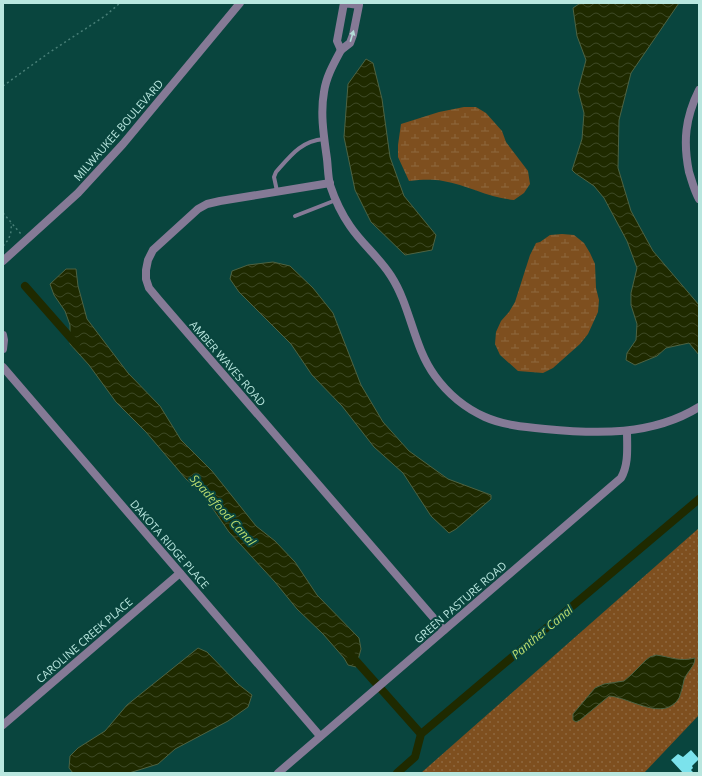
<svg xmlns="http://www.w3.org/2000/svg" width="702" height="776" font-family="'Open Sans',sans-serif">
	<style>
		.grass { fill: url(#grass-dots) }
		.wetland { fill: url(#wetland-marsh) }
		.water { fill: url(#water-waves); stroke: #4d6343 }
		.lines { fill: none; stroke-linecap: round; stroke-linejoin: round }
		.canal { stroke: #1f2a00; stroke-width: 8 }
		.building { fill: #7be2ec }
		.path { stroke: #487f77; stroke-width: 1.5; stroke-dasharray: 2 3; stroke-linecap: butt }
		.lane { stroke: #857a96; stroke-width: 4 }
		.street { stroke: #857a96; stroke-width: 8 }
		.oneway { fill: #b4dcd8 }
		.labels { text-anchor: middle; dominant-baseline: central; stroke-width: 4; stroke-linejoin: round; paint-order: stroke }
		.street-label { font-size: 11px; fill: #b9e7df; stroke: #09453e }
		.water-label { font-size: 12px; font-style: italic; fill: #bcdd6f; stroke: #09453e }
	</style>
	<defs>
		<pattern id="grass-dots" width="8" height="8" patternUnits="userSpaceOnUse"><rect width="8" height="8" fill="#7e4f1f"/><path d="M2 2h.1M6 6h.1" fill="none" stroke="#8e683f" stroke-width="1.8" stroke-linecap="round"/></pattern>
		<pattern id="wetland-marsh" width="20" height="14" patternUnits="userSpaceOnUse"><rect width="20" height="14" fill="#7e4f1f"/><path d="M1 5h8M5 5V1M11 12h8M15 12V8" fill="none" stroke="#8e683f"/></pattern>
		<pattern id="water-waves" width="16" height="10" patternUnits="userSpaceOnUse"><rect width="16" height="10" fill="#1f2a00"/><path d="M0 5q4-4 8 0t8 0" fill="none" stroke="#3d4925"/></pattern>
	</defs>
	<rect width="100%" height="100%" fill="#09453e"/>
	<!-- grass -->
	<path class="grass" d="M699,528V715L644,773H421Z"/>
	<!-- wetland -->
	<g class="wetland">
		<path d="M464,107H476L486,113L502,131L506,142L528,171L530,184L524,193L514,200C489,198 467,185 443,181C431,179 420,180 409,181L398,157V145L401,124L439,112Z"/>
		<path d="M562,234L574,235L584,243L590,253L595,264L596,288L599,300L598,312L588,334L580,344L553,368L543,373L518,371L500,355L495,344L496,332L501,321L509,312L515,302L530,255L536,243L540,242L550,235Z"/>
	</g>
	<!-- water -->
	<g class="water">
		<path d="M590,3H679L631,73L619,120L618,168L631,211L653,251L699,305V355L689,343L666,348L657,356L635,365L626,360L627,353L636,340L637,324L631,305V293L637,268L627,241L604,198L594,186L575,173L572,170L582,139L584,113L578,90L586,60L577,36L573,8L579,4Z"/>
		<path d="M366,59L373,63L382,99L390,157L404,196L436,235L432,250L405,255L371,222L355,190L344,137L348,84Z"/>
		<path d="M273,262L290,266L313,288L333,313L361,385L383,422L409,451L448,479L491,495V499L456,529L449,533L431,516L403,473L374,447L342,406L312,375L291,344L239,292L230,279L232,271L248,265Z"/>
		<path d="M66,269H76L78,286L87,319L128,373L160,406L181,440L212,471L256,526L275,541L295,562L317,595L359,638L361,649L356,667L348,665L344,658L323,634L297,609L275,582L229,532L204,496L186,479L146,432L116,402L89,365L70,344V325L65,311L54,295L50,284Z"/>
		<path d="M198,648L207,652L238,684L252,695L248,707L228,721L175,749L158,764L129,773H73L69,768L70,756L78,748L105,731L127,705Z"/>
		<path d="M656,655C671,657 679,662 695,658C695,667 687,671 684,680C683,685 681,693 679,698C664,723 629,697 609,696L580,720L576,722L573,720V714L595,688L604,684L624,681L631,675L646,660L650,657Z"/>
	</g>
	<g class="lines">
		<!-- canal -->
		<g class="canal">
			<path d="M25,286L76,344"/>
			<path d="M350,654L421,734"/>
			<path d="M397,773L415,757L421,734L699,499"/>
		</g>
	</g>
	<!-- building -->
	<path class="building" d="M691,750L699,759L692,766L693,768L691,770L694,773H683L671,760L678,754L683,757Z"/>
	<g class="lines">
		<!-- path -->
		<g class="path">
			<path d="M3,86L50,52L105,16L120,3"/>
			<path d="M3,213L21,234"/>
			<path d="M3,246C10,239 12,232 11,223"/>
		</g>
		<!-- lane -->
		<g class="lane">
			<path d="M277,191L274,177L276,172C291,155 301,141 324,139"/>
			<path d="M295,216L336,200"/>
		</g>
		<!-- street -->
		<g class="street">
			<path d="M359,5L344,3L337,41L341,50L350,43L353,35L359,5V3"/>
			<path d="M341,50C334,63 326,77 324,92C320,114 324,137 327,159C328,168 328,177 330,185C335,200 341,213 350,226C362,244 379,257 391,276C411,307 413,346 435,376C448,394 465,408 485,417C503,425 524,427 545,429C597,434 652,436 699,407"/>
			<path d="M699,90C685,118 683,142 689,172C692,181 694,190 699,199"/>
			<path d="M330,183L220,201L207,204L198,209L153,250L148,260L146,270V279L149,288L159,300L444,630"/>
			<path d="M3,261L78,193L123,144L240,3"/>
			<path d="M3,335L4,340L3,349"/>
			<path d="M3,367L320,736"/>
			<path d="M3,725L180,573"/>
			<path d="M278,773L621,478C629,464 627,447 627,431"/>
		</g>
	</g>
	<!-- one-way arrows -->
	<defs><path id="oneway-solid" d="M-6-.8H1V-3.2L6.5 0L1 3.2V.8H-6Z"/></defs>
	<use class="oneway" href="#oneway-solid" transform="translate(352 36) rotate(-73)"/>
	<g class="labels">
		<!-- street labels -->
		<g class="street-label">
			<text transform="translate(118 130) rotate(-49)">MILWAUKEE BOULEVARD</text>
			<text transform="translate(228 363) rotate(49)">AMBER WAVES ROAD</text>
			<text transform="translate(170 544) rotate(49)">DAKOTA RIDGE PLACE</text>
			<text transform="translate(460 602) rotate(-41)">GREEN PASTURE ROAD</text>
			<text transform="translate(84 640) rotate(-41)">CAROLINE CREEK PLACE</text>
		</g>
		<!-- water labels -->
		<g class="water-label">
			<text transform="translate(223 510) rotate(48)">Spadefood Canal</text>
			<text transform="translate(542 632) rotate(-40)">Panther Canal</text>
		</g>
	</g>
	<!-- border -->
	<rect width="702" height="776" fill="none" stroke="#b9e7df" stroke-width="8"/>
</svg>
